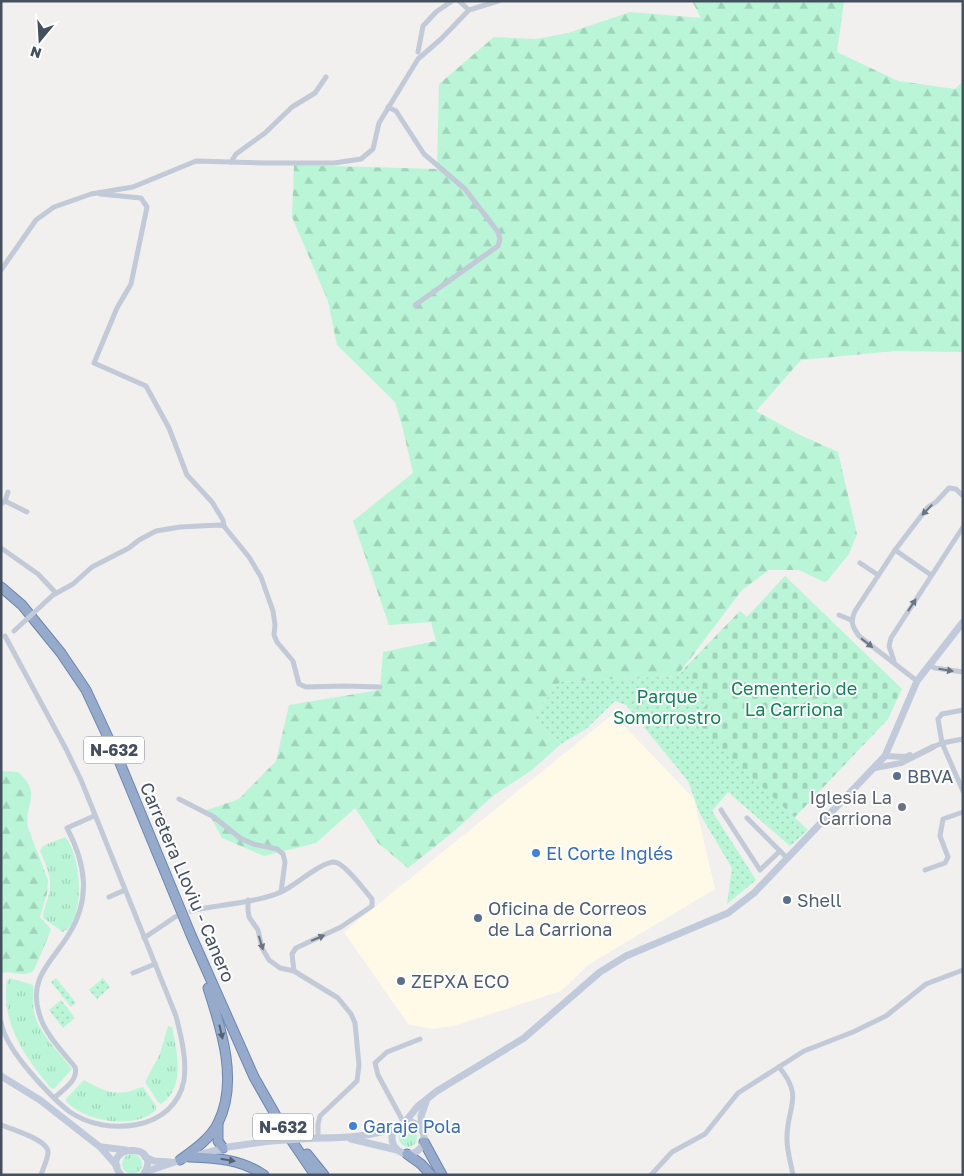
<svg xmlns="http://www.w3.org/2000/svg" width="964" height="1176" font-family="'Golos Text',sans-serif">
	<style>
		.commercial { fill: #fefae7 }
		.grass { fill: url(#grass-tufts) }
		.forest { fill: url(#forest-firs) }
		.cemetery { fill: url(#cemetery-stones) }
		.park { fill: url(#park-dots) }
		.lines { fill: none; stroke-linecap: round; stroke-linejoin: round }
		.minor-tunnel { stroke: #cfcfd2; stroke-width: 5; stroke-dasharray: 5 2.5; stroke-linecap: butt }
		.trunk-casing { stroke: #6c86b0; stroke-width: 11 }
		.minor { stroke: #c1cad6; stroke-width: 5 }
		.tertiary { stroke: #c1cad6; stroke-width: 6 }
		.secondary { stroke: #c0cadb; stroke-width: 7 }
		.trunk { stroke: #96abcb; stroke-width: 9 }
		.minor-bridge { stroke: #c1cad6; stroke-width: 5 }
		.secondary-bridge { stroke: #c0cadb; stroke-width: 7 }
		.oneway { fill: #6a7583 }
		.oneway2 { fill: #556275 }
		.service-dot { fill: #5c6f8a; stroke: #fff; stroke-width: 2 }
		.worship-dot { fill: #6b7280; stroke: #fff; stroke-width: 2 }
		.shop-dot { fill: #3f7fe0; stroke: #fff; stroke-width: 2 }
		.labels { text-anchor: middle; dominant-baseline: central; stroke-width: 4; stroke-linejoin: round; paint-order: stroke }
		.shield { fill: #fff; stroke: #7d848f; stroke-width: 1 }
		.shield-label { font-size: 16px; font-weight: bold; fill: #45505f }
		.park-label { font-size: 18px; fill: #0c8554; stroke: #fff }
		.service-label { font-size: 18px; fill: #4e5e75; stroke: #fff; text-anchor: start }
		.worship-label { font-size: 18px; fill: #5b616d; stroke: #fff; text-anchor: end }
		.shop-label { font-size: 18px; fill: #366cbe; stroke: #fff; text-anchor: start }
		.street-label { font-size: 18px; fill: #45505f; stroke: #fff }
	</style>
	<defs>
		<pattern id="grass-tufts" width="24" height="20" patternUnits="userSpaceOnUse" patternTransform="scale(1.25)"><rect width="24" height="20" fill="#b9f5d6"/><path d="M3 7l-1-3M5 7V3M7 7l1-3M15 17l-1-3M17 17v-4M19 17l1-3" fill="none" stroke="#a0d4ba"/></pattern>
		<pattern id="forest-firs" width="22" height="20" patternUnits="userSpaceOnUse" patternTransform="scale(1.25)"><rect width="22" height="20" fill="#b9f5d6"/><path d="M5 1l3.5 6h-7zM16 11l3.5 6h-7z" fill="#a0d4ba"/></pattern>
		<pattern id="cemetery-stones" width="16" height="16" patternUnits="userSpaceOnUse" patternTransform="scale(1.25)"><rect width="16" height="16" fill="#b9f5d6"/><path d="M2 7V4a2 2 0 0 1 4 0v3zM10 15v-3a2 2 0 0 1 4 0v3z" fill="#a0d4ba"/></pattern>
		<pattern id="park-dots" width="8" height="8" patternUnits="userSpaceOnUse" patternTransform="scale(1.25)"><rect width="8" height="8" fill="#b9f5d6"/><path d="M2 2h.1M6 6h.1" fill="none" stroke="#a0d4ba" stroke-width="1.8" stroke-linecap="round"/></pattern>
	</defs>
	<rect width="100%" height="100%" fill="#f2efef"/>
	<!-- commercial -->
	<path class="commercial" d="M613,714L694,799L715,889L588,965L561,991L454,1026L432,1029L408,1024L344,932Z"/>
	<!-- grass -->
	<g class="grass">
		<path d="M65,837C81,854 87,920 63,932L43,918C43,910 47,902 49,894C53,879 46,865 40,851L43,846Z"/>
		<path d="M10,978L33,985C34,994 32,1003 34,1013C40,1035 58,1051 72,1069L54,1089L51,1088C26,1058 0,1023 7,980Z"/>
		<path d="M168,1026L172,1027C177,1051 186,1088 161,1104L158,1102L145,1082L160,1054Z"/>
		<path d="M84,1080C98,1088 110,1095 127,1092C132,1091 137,1088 143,1087L156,1106V1110C135,1130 84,1122 66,1101V1099Z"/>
		<circle cx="408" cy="1138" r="9"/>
		<circle cx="132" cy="1164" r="10"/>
	</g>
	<!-- forest -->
	<g class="forest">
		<path d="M692,1H844L837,52L898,81L955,89L963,81V352L895,351L801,360L756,411L798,434L838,452L857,534L849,554L827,581L824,582L799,570H769L742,590L677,676L560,682L532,717L561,744L532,770L494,795L452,833L408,868L378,843L355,808L316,843L264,856L222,838L207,810L239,799L276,761L289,705L380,690L383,652L436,641L431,622L389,625L353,521L413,473L402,425L395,402L337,345L328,301L292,217L294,165L437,169L439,84L494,37L536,39L568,33L630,12L701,18Z"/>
		<path d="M1,771L18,772C43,794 24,803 28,828L48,880L47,893L40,917L51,929L49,935L34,970C24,979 13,970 1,973Z"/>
	</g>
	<!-- cemetery -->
	<path class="cemetery" d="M785,576L902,689L888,719L794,818L695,725L682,671L740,611L747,617Z"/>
	<!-- park -->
	<g class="park">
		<path d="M682,671L712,699L693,719L697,723L696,725L808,830L790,846L728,792L712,811L756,880L727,904L732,868L700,814L688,781L626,705L615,701L586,729L561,744L532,717L560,682L677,676Z"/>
		<path d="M56,978L76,1003L71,1007L51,982Z"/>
		<path d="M103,978L110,987L97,999L89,990Z"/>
		<path d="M61,1000L75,1018L63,1028L49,1010Z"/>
	</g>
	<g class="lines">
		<!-- minor-tunnel -->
		<path class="minor-tunnel" d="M175,917L194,910"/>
		<!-- trunk casing -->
		<g class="trunk-casing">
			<g id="trunk">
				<path d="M1,587L22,605L61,653L86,690L120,763L191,935L254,1077L283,1128L315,1175"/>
				<path d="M218,1124V1141L223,1148"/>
				<path d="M424,1142L442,1175"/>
				<path d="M307,1154L324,1175"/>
				<path d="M407,1154L421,1164L431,1175"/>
				<path d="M189,1157C217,1158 240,1159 264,1175"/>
				<path d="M180,1160C194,1150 211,1138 218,1123C239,1082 221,1028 208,988"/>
			</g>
		</g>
		<!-- minor -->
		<g class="minor">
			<path d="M459,1L469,10"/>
			<path d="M418,52L423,26L436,12L452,1"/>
			<path d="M388,107L396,111L424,154L465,189L498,232L500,239L498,246L415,305"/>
			<path d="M231,162L236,154L265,133L292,107L315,93L326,77"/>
			<path d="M100,194L141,198L147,207L131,284L117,308L94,363L146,386L169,428L187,475L212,502L223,520L224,526"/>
			<path d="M1,270L36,220L54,207L91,194L133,187L196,161L266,163H334L361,159L373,149L379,123L418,59L441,39L469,10L498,1"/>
			<path d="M5,501L27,512"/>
			<path d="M1,504L5,501L8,492"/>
			<path d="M1,548L38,574L56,593"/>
			<path d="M895,550L931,575"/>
			<path d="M860,563L878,575"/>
			<path d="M53,595L73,584L92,567L129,548L139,540L156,531L180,527L219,525L224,526L227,530L249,557L261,577L273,611L275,625L274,635L277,642L293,661L299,684L306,687L344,686L380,687"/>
			<path d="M839,615L851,620"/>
			<path d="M894,661L889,646L891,638L963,527"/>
			<path d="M929,665L935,668L963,672"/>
			<path d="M917,681L859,636C852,626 850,622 855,611L895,550L928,507L936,502L949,488L956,489L963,496"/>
			<path d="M963,710L942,714L938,719L942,743L963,791"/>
			<path d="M933,747L942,743L963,739"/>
			<path d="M179,799L214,817L240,838L253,844L277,849L283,854L285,862L281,892"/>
			<path d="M721,810L760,870L780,851"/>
			<path d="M747,818L787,858"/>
			<path d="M925,870L945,863L948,857L940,836L943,819L963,812"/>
			<path d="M109,897L125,890"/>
			<path d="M248,900V910L249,917L258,930L262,948L269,960L280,968L294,971L338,998L351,1014L355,1023L359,1065L357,1081L320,1116L318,1124V1138"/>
			<path d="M194,910C219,905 259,902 281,892C295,886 319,863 334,862C344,862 365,891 372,899V906L341,927L296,948L292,954L294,971"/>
			<path d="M144,938L175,917"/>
			<path d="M133,973L155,964"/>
			<path d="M1,1022C4,1040 18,1058 30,1072C42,1086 55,1101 70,1112C106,1137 175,1131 184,1080C187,1059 181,1036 176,1016L81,780L66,749L5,636"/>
			<path d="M779,1067C805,1098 786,1107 787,1140C787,1151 791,1164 793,1175"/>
			<path d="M54,1098C63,1090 79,1080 75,1067C62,1051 44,1033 39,1013C28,977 53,961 69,934C91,899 86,864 67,828L94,816"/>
			<path d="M404,1123L378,1075L375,1063L387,1052L420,1039"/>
			<path d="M1,1125C12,1129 48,1140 48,1152C48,1159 43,1168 41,1175"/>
			<path d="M651,1175L672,1152L705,1134L738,1093L804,1051L853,1032L886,1016L926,984L963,970"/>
		</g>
		<!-- tertiary -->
		<g class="tertiary">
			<path d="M885,756L905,757L910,755"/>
			<path d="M875,768L901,763L933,747"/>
		</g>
		<!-- secondary -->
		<g class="secondary">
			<path d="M1,1076L40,1100L100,1147L117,1166"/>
			<path d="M405,1122L418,1106L437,1091L524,1038L600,972L626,956L728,913L754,893L885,756L917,681L963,622"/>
			<circle cx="408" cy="1138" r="16"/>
			<path d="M422,1130L421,1116L426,1102"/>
			<path d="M318,1138C344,1138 371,1137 396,1127"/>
			<path d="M351,1139L397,1150"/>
			<path d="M102,1147L126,1150"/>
			<path d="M195,1156L228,1147L270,1141"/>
			<path d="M145,1157L154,1161L170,1162"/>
			<path d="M145,1172L184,1159"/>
			<path d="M121,1175C97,1145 164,1140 144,1174"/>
		</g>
		<!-- trunk -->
		<use href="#trunk" class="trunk"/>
		<!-- minor-bridge -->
		<path class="minor-bridge" d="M14,631L53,595"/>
		<!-- secondary-bridge -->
		<path class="secondary-bridge" d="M270,1141L318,1138"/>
	</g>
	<!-- one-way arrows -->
	<defs><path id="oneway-solid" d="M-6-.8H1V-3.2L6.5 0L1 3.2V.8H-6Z" transform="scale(1.25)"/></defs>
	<g class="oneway">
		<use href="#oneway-solid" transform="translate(927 510) rotate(134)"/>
		<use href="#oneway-solid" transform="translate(912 605) rotate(-57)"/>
		<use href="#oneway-solid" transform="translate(867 643) rotate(38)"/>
		<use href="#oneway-solid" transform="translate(946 670) rotate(9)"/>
		<use href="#oneway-solid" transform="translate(318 938) rotate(-23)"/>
		<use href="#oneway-solid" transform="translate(261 943) rotate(73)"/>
	</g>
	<g class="oneway2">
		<use href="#oneway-solid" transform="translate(221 1032) rotate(77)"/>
		<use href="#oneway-solid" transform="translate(228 1160) rotate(9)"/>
	</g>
	<!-- markers -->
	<g class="service-dot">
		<circle cx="897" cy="776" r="5"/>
		<circle cx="787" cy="900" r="5"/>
		<circle cx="478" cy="918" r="5"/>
		<circle cx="401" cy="981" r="5"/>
	</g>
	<circle class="worship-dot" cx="902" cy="807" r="5"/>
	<g class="shop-dot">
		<circle cx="536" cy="853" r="5"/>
		<circle cx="353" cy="1126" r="5"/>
	</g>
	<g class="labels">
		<!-- shield labels -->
		<g class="shield">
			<rect x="84" y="736.5" width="60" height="27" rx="4"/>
			<rect x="253" y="1113.5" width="60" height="27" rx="4"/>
		</g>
		<g class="shield-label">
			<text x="114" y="750">N-632</text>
			<text x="283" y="1127">N-632</text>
		</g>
		<!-- park labels -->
		<g class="park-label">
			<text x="794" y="688">Cementerio de<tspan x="794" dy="21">La Carriona</tspan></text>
			<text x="667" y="696">Parque<tspan x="667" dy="21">Somorrostro</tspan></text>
		</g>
		<!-- service labels -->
		<g class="service-label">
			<text x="907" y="776">BBVA</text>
			<text x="797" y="900">Shell</text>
			<text x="488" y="908">Oficina de Correos<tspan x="488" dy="21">de La Carriona</tspan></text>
			<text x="411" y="981">ZEPXA ECO</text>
		</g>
		<!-- worship labels -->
		<g class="worship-label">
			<text x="892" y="797">Iglesia La<tspan x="892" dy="21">Carriona</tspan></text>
		</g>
		<!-- shop labels -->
		<g class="shop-label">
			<text x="546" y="853">El Corte Inglés</text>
			<text x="363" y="1126">Garaje Pola</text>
		</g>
		<!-- street labels -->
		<g class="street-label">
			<text transform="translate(188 882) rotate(67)">Carretera Lloviu - Canero</text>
		</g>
	</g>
	<!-- border -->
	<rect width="964" height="1176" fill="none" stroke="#45505f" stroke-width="5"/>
	<!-- north arrow -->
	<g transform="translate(40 40) rotate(198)" stroke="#ffffff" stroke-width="4" paint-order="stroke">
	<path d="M0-4L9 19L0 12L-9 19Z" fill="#45505f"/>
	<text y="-8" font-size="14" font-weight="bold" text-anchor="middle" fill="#45505f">N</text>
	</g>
</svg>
